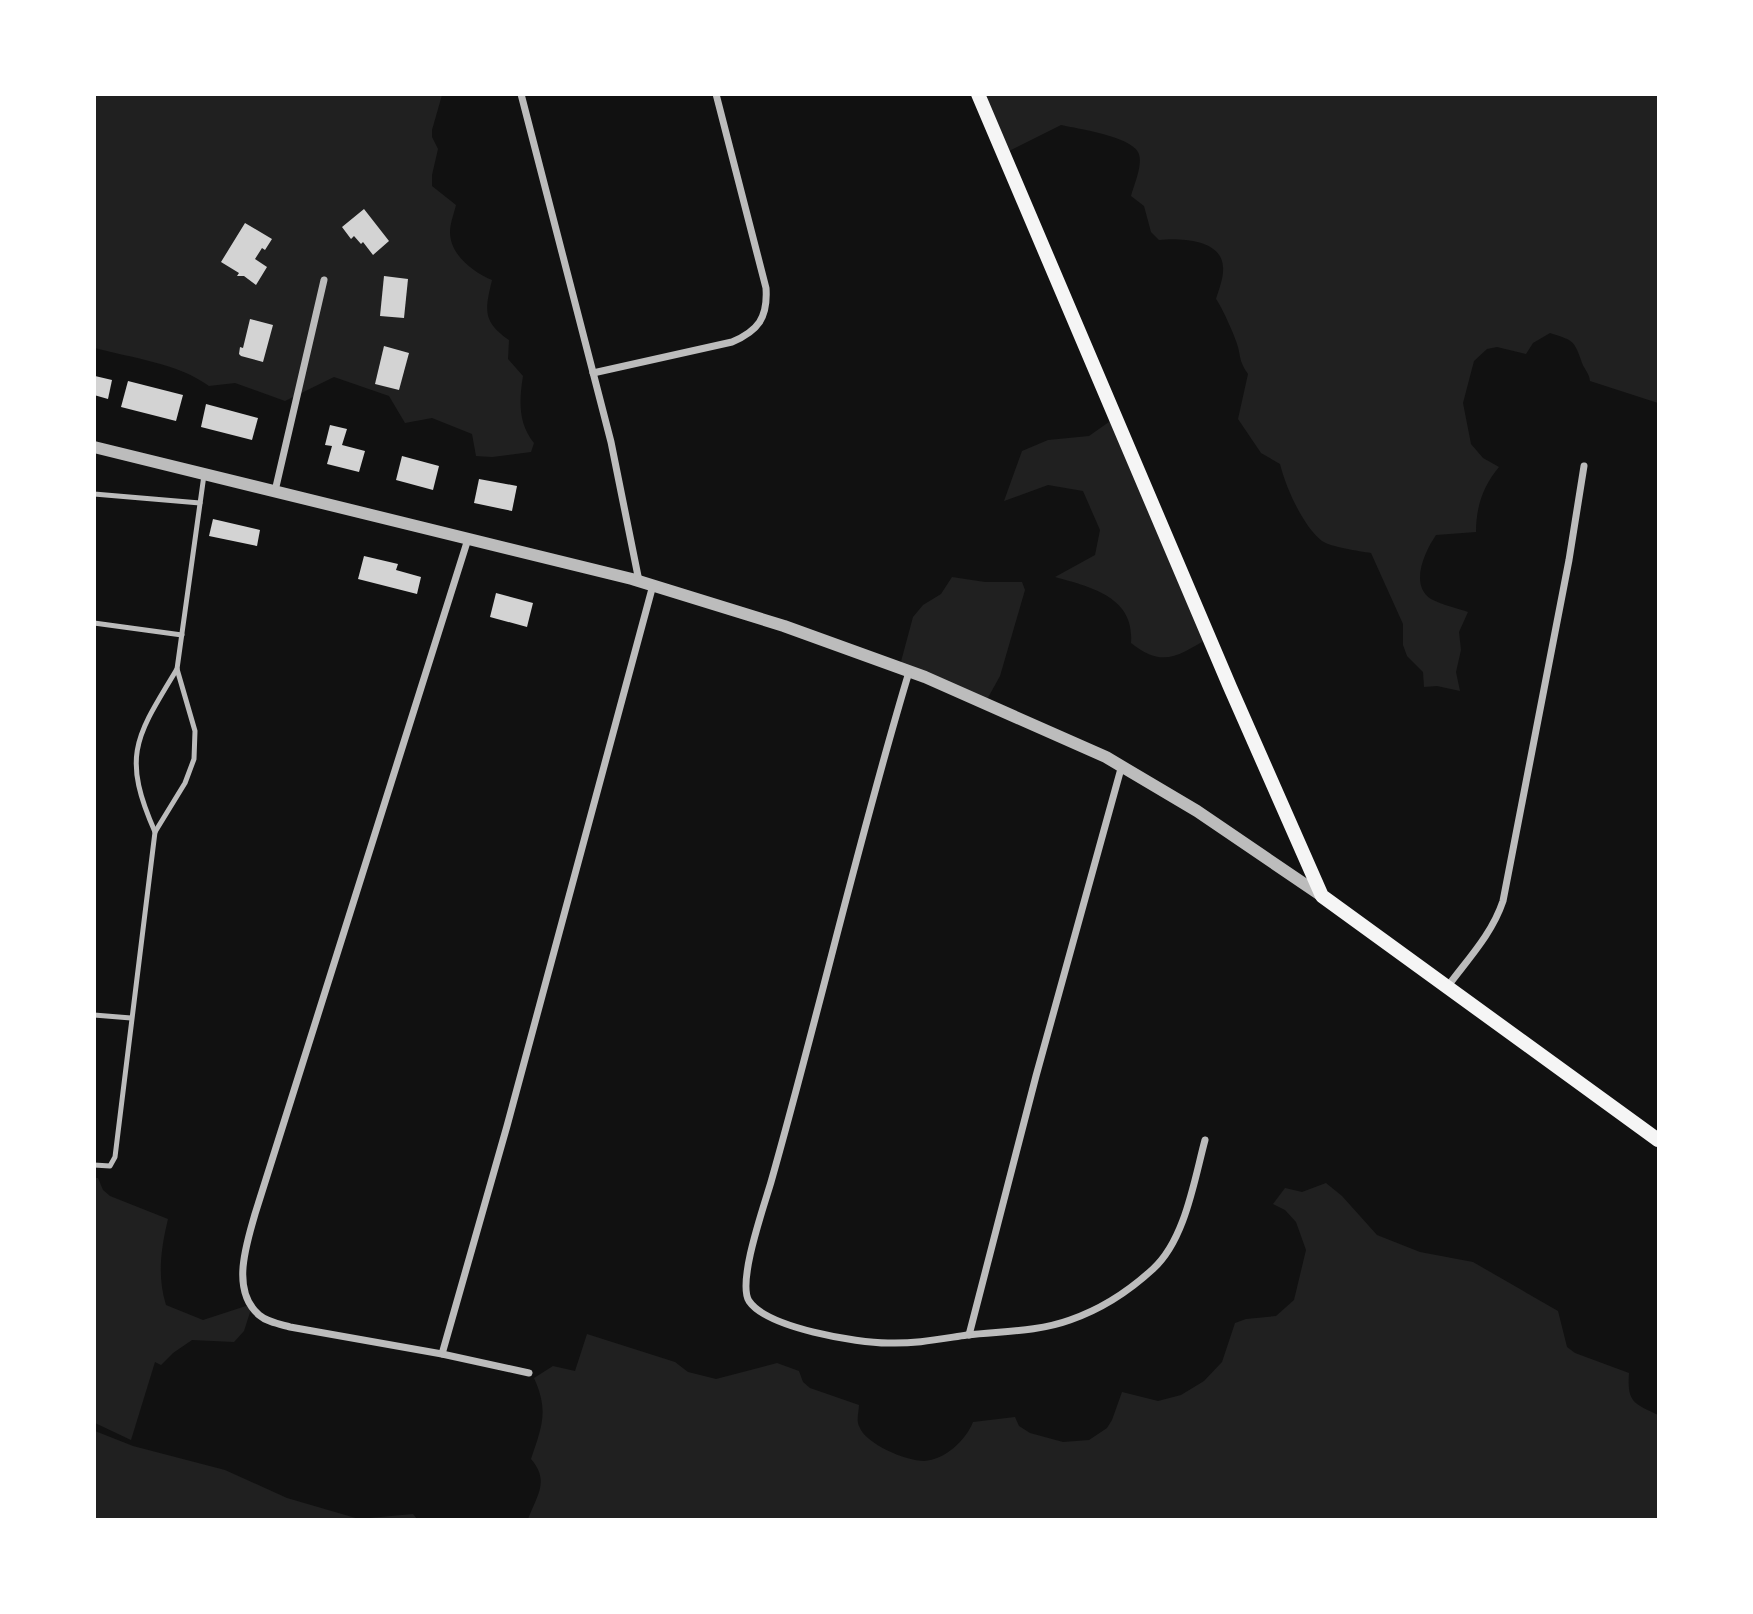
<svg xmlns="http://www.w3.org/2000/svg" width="1753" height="1614" font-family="Lato,sans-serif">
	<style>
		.green { fill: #202020 }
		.building { fill: #d3d3d3 }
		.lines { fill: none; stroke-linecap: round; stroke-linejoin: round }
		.service { stroke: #bcbcbc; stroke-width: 5 }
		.minor { stroke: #bcbcbc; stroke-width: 7 }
		.tertiary { stroke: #bcbcbc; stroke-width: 12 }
		.secondary { stroke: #f5f5f5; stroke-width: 14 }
	</style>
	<rect width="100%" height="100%" fill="#111"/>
	<!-- green -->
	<g class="green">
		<path d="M94,95H442L432,130V137L438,149L432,175V186L456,205C454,213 450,224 450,232C450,255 473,272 492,280C485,310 482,321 509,340L508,359L523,376C519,401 518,423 534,443L531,452L492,457L476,456L472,434L432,418L405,423L389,396L334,377L285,401L235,383L209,386C178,363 131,358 95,348Z"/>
		<path d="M978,95H1658V403L1590,381C1589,372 1583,368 1581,360C1574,339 1571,340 1550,333L1533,343L1526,354L1497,347L1487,349L1474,361L1463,403L1471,444L1483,458L1499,467C1483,486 1476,507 1476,532L1436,535C1425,551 1409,585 1431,599C1442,605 1457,608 1468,612L1459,632L1461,650L1456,672L1460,691L1437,686L1424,687L1423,672L1407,656L1403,645V624L1371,553C1359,551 1331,547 1322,541C1303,526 1286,488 1280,464L1261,453L1238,419L1248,374C1240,362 1241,360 1238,347C1236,338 1221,305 1216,299C1219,289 1224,277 1223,267C1222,239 1179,238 1159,240L1151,232L1144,206L1131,196C1134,184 1144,163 1138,152C1129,136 1079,129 1061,125L1005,153Z"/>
		<path d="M1116,417L1209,638C1179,655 1163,669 1131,643C1135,597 1091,587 1055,577L1095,555L1100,530L1083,491L1048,485L1004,501L1022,451L1048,440L1089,436Z"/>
		<path d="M952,577L985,582H1022L1025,590L1000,676L985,703L899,669L913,617L923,605L941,594Z"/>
		<path d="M95,1178H98L103,1190L110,1196L168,1219C161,1248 157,1276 166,1305L203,1320L249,1305L252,1306L244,1331L234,1342L192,1340L173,1353L161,1365L155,1362L131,1440L95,1423Z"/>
		<path d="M1326,1183L1342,1196L1377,1235L1420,1252L1473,1262L1558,1311L1567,1347L1575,1353L1629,1373C1627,1402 1633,1403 1658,1415V1519H528C537,1495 550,1481 531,1459C542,1426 549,1411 534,1378L553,1366L575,1371L587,1334L675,1362L688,1372L716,1379L777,1363L799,1371L803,1382L810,1388L859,1405C859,1411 856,1420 859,1426C865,1444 906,1461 924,1461C945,1460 966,1440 973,1422L1015,1417L1019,1426L1030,1433L1063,1442L1089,1440L1107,1428L1112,1420L1122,1392L1158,1401L1181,1395L1204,1381L1222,1362L1235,1323L1246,1319L1276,1316L1294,1300L1306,1250L1296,1222L1285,1210L1273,1204L1285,1188L1302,1192Z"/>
		<path d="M95,1431L133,1446L225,1470L287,1498L359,1519L413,1514L417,1519H95Z"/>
	</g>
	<!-- building -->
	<g class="building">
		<path d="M364,209L389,241L373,255L363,242L361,244L354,236L351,239L342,227Z"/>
		<path d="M245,223L272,239L265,250L262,248L255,259L267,267L256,285L244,276H237L239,273L221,262Z"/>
		<path d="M384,276L408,279L404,318L380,316Z"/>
		<path d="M250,319L273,325L263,362L241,356L239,354L240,347L243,348Z"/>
		<path d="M384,346L409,353L399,390L375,384Z"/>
		<path d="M95,376L112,380L108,399L94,395Z"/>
		<path d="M128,381L183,395L176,421L121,407Z"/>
		<path d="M206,404L258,418L252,440L201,427Z"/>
		<path d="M330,425L347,429L342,445L365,451L359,472L327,464L332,446L325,445Z"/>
		<path d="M402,456L439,466L433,490L396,480Z"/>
		<path d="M479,479L517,486L512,511L474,503Z"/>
		<path d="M213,519L260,530L257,546L209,536Z"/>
		<path d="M364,556L398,564L396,570L421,577L417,594L358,579Z"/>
		<path d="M496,593L533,603L527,627L490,617Z"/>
	</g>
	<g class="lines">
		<!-- service -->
		<g class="service">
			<path d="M94,494L200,503"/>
			<path d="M94,623L182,635"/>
			<path d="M155,832C121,755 136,737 177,669"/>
			<path d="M94,1015L131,1018"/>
			<path d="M94,1165L110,1166L115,1157L155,832L185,783L194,759L195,731L177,669L204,475"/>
		</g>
		<!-- minor -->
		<g class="minor">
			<path d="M521,94L611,442L639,581"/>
			<path d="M593,373L732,342C758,331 768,318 766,288L716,94"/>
			<path d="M275,491L324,280"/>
			<path d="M468,539L255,1214C247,1243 230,1290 259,1315C267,1322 279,1324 290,1327L442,1354L529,1373"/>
			<path d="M909,672C858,841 819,1013 771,1182C764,1206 737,1282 749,1301C767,1328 857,1343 888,1343C915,1344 940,1339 967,1335C1001,1331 1037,1332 1070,1320C1102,1309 1128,1292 1153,1269C1185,1240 1194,1181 1205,1140"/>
			<path d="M1448,986C1468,959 1492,934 1503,901L1569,560L1584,466"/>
			<path d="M969,1335L1036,1076L1122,765"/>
			<path d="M442,1354L507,1126L653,585"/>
		</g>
		<!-- tertiary -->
		<path class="tertiary" d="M94,447L632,579L784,626L925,677L1106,757L1197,811L1322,896"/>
		<!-- secondary -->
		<path class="secondary" d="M978,94L1230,687L1322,896L1658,1140"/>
	</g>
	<!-- border -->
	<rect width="1753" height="1614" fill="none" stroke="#ffffff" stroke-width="192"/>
</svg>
